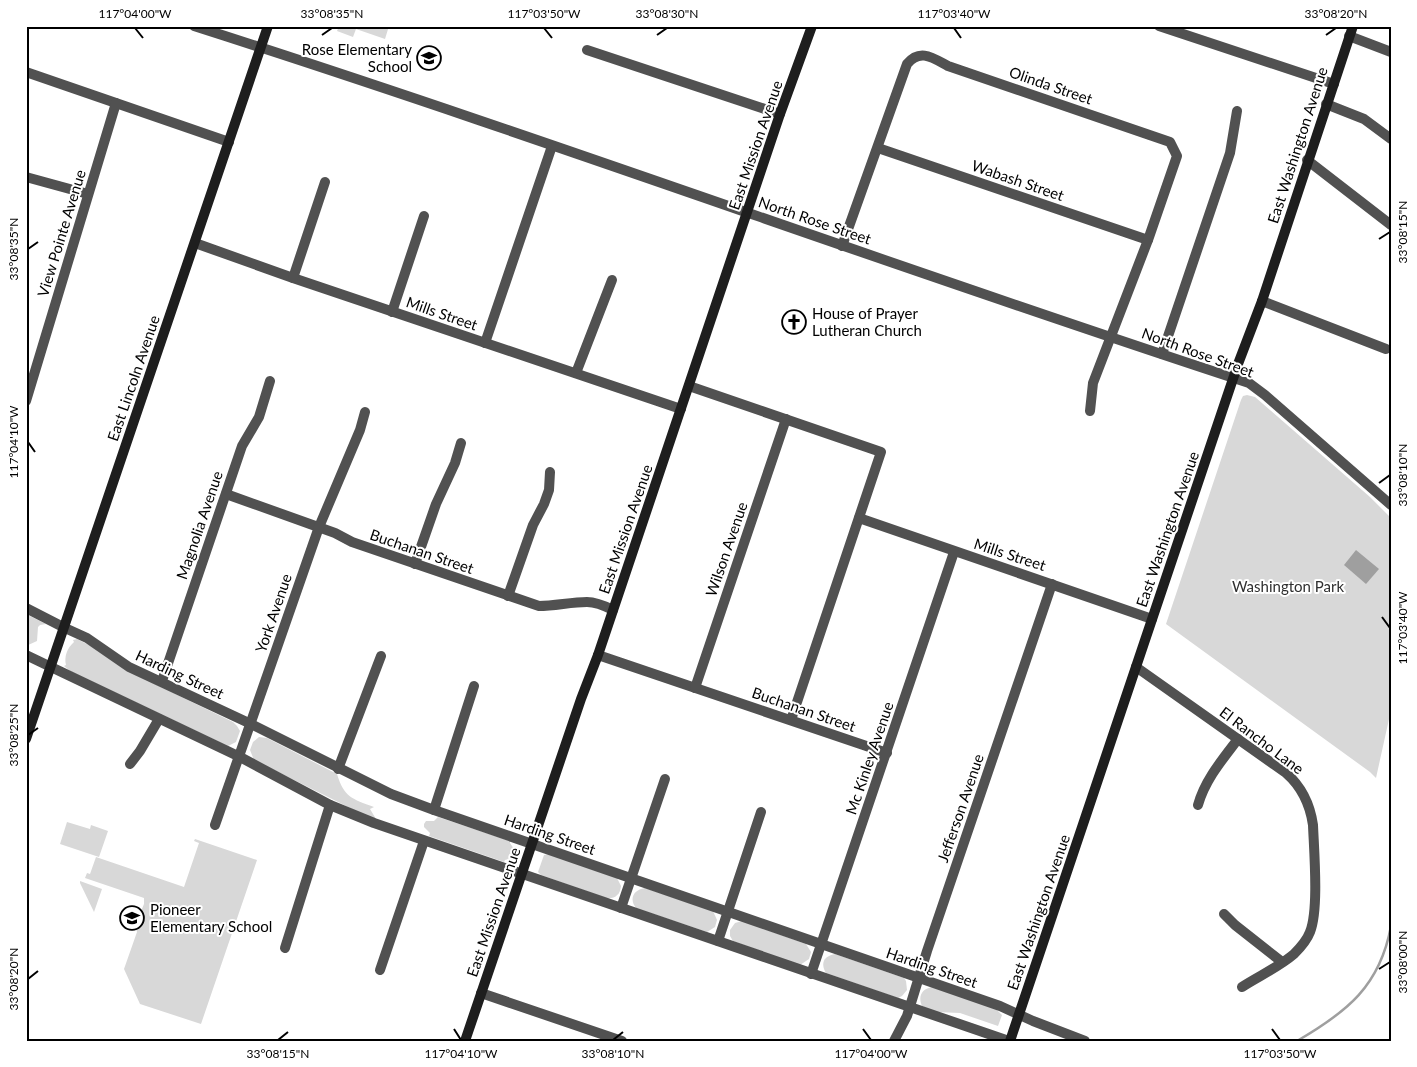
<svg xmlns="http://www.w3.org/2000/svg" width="1417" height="1067" font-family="Lato,sans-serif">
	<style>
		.green { fill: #d8d8d8 }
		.water { fill: #9f9f9f }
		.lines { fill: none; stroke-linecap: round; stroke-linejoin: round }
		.stream { stroke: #9f9f9f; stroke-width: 2.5 }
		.minor { stroke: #515151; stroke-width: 10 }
		.tertiary { stroke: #515151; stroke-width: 10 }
		.secondary { stroke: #1e1e1e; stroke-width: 10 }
		.ticks { fill: none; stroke: #000; stroke-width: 2 }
		.labels { text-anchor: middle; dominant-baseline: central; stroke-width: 4; stroke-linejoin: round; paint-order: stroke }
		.poi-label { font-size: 15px; fill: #000; stroke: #fff; text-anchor: start }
		.street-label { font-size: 15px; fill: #000; stroke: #fff }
		.park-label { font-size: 15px; fill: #2f2f2f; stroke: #fff }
		.neatline { fill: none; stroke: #000; stroke-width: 2 }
		.ticks-label { font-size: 12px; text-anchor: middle; fill: #000 }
	</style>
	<rect width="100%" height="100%" fill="#fff"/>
	<!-- green -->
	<g class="green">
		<path d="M339,26H389L385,39L356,29L353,37L337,31Z"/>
		<path d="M1247,395L1255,397L1370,497L1391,518V710L1376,778L1370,772L1166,624L1241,400L1243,396Z"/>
		<path d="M26,614L46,624L40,625L38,627L37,641L26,646Z"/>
		<path d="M77,639L91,646L128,671L233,722L237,726L240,731L236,742L228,746L70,671L64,666L66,665C64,657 67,648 74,642L73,640Z"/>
		<path d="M259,737L267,738L337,774C344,797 352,799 374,807L370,809L376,819L362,814L254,760L250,750L253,742Z"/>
		<path d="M438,817L510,841V843L516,852L514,856L509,859L505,860L504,862L429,836L430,833L424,827V824L426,821H434Z"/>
		<path d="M67,822L90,829L91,825L108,831L99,857L60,844Z"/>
		<path d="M195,839L257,860L201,1024L140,1004L124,969L137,932L135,926L144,904V898L85,878L87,873L90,874L96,857L184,887L199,843L194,841Z"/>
		<path d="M549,854L617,878L621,886C620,895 615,899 606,898L541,875L538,872L544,855Z"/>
		<path d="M80,881L102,889L94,912L80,883Z"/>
		<path d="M645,888L713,911L717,920L715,927L707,932L636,908C629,899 633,890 645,888Z"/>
		<path d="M742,921L806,944L811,952L809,959L800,965L733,941L730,936V930L735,923Z"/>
		<path d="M835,954L904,978L906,981L907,990L902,996L898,998L826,973C820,963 824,956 835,954Z"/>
		<path d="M932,987L996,1009L1002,1015L998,1026L960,1013L936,1012L922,1006C918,997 921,989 932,987Z"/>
	</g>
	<!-- water -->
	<path class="water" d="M1356,550L1379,569L1366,584L1344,565Z"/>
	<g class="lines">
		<!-- stream -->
		<path class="stream" d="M1297,1041C1347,1012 1380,986 1391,926"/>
		<!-- minor -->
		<g class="minor">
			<path d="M1159,26L1334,84"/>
			<path d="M1349,36L1391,52"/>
			<path d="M587,50L780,114"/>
			<path d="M26,72L229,142"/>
			<path d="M1326,104L1364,119L1391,139"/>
			<path d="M878,148L1148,240"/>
			<path d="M1307,160L1391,225"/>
			<path d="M26,177L88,194"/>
			<path d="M195,243L293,278L681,409"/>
			<path d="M842,246L907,64C920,48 933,58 948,66L1170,142L1177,156L1148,240L1093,383L1090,411"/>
			<path d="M293,278L325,182"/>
			<path d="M1262,301L1386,349"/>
			<path d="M392,312L424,216"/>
			<path d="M485,343L552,146"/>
			<path d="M1162,354L1230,153L1237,111"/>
			<path d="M576,373L612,280"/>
			<path d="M689,386L881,452L791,720"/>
			<path d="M26,401L116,103"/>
			<path d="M226,494L335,533L352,542L539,606C555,606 571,602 587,602C596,602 605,606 613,610"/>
			<path d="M859,518L1152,619"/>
			<path d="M415,564L436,504L455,463L461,443"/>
			<path d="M508,596L533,525L544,504L549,490L550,472"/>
			<path d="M26,608L65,628"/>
			<path d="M26,655L51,667"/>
			<path d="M598,655L887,753"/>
			<path d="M1136,667L1286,773C1302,787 1310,804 1313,825C1314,851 1319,910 1310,932C1307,940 1300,948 1294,954C1279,967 1259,976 1242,987"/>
			<path d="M162,681L242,446L259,417L270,381"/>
			<path d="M695,688L786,419"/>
			<path d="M130,764L140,751L159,719"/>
			<path d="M338,769L381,656"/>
			<path d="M1198,805C1205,780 1222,760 1238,739"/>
			<path d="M434,810L474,686"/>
			<path d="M215,825L319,527L360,430L365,412"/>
			<path d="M621,908L665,779"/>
			<path d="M1224,914L1235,925L1282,962"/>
			<path d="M718,941L761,812"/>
			<path d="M285,948L330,805"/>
			<path d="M380,970L424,841"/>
			<path d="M811,974L954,552"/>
			<path d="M481,993L622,1041"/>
			<path d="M894,1041L907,1016L927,951L1052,584"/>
		</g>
		<!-- tertiary -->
		<g class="tertiary">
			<path d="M194,26C548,139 896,268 1249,383L1265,395L1391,505"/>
			<path d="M65,628L87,638L129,667L251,724L391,794L434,810L1000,1006L1033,1021L1085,1041"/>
			<path d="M51,667L240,757L330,805L374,823L1009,1041"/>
		</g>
		<!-- secondary -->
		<g class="secondary">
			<path d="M26,739L268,26"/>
			<path d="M465,1041L581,699L598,655L780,114L812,26"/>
			<path d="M1010,1041L1238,364L1262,301L1353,26"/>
		</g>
	</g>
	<!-- ticks -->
	<path class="ticks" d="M135,28L143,38M544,28L552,38M954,28L961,38M322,35L332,28M657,35L667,28M1326,35L1336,28M1379,239L1390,232M28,249L38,242M28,442L35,452M1379,483L1390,475M1382,617L1390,628M28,735L38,728M1379,969L1390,962M28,979L38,971M454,1029L461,1040M863,1029L871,1040M1272,1029L1280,1040M278,1040L288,1032M613,1040L623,1032"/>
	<!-- icons -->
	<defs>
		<g id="school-ring" transform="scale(1.25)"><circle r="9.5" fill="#fff" stroke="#000" stroke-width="1.5"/><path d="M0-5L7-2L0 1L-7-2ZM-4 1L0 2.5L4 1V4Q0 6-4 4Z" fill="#000"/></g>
		<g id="church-ring" transform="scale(1.25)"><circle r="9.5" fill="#fff" stroke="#000" stroke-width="1.5"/><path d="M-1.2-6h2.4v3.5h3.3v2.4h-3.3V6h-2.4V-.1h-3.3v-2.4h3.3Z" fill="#000"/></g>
	</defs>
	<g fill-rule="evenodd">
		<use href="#school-ring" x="429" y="58"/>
		<use href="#church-ring" x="794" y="322"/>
		<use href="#school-ring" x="132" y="918"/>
	</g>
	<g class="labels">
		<!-- poi labels -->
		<g class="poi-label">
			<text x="412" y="49" text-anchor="end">Rose Elementary<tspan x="412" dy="17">School</tspan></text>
			<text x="812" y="313">House of Prayer<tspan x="812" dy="17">Lutheran Church</tspan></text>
			<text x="150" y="909">Pioneer<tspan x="150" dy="17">Elementary School</tspan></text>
		</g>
		<!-- street labels -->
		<g class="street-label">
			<text transform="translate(1051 85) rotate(19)">Olinda Street</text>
			<text transform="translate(755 145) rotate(-71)">East Mission Avenue</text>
			<text transform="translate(1297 145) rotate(-72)">East Washington Avenue</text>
			<text transform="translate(1018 180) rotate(19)">Wabash Street</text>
			<text transform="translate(815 220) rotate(19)">North Rose Street</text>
			<text transform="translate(61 233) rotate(-73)">View Pointe Avenue</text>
			<text transform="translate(442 313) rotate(19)">Mills Street</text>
			<text transform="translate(1198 352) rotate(20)">North Rose Street</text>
			<text transform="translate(133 378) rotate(-71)">East Lincoln Avenue</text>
			<text transform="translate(199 525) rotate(-71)">Magnolia Avenue</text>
			<text transform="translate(625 529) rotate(-71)">East Mission Avenue</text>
			<text transform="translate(1167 529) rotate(-71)">East Washington Avenue</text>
			<text transform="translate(726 549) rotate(-71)">Wilson Avenue</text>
			<text transform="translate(422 551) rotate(19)">Buchanan Street</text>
			<text transform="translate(1010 554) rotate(18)">Mills Street</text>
			<text transform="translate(273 613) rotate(-71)">York Avenue</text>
			<text transform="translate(180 674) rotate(25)">Harding Street</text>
			<text transform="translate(804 709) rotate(19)">Buchanan Street</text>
			<text transform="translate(1262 740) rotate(37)">El Rancho Lane</text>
			<text transform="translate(869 758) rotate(-71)">Mc Kinley Avenue</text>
			<text transform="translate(960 808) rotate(-71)">Jefferson Avenue</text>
			<text transform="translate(550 834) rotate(19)">Harding Street</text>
			<text transform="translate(493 912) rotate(-71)">East Mission Avenue</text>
			<text transform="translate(1038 912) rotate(-71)">East Washington Avenue</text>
			<text transform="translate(932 967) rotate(19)">Harding Street</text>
		</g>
		<!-- park labels -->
		<g class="park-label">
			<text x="1288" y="586">Washington Park</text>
		</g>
	</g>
	<!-- border -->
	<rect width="1417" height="1067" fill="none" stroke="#ffffff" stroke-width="55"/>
	<rect x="28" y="28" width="1362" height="1012" class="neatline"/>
	<g class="ticks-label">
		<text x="135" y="18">117°04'00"W</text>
		<text x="332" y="18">33°08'35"N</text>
		<text x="544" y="18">117°03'50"W</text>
		<text x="667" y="18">33°08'30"N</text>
		<text x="954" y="18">117°03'40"W</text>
		<text x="1336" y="18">33°08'20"N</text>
		<text transform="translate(1403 232) rotate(-90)" y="4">33°08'15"N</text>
		<text transform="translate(14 249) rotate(-90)" y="4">33°08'35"N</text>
		<text transform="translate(14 442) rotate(-90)" y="4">117°04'10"W</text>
		<text transform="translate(1403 475) rotate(-90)" y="4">33°08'10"N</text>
		<text transform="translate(1403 628) rotate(-90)" y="4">117°03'40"W</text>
		<text transform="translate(14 735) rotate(-90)" y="4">33°08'25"N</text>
		<text transform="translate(1403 962) rotate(-90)" y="4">33°08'00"N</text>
		<text transform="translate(14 979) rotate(-90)" y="4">33°08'20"N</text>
		<text x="278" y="1058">33°08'15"N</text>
		<text x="461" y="1058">117°04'10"W</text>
		<text x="613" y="1058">33°08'10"N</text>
		<text x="871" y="1058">117°04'00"W</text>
		<text x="1280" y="1058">117°03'50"W</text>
	</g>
</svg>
